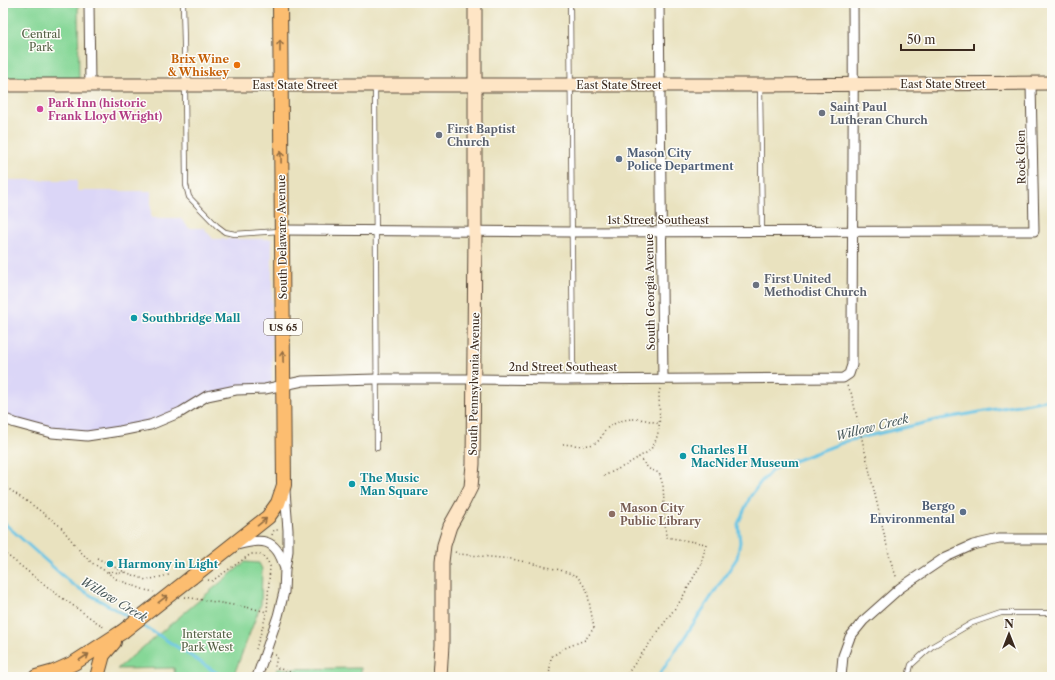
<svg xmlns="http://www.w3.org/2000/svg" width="1055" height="680" font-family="'Libre Caslon Text',serif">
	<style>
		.built { fill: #dbd6f7 }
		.green { fill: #86d797; stroke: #60805a }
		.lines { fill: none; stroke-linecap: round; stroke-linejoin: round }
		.stream { stroke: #68c5e6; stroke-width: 3 }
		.service-casing { stroke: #554636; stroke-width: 6 }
		.minor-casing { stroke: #554636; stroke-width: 11 }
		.secondary-casing { stroke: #554636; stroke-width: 15 }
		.primary-casing { stroke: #554636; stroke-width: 16 }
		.path { stroke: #554636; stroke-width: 1.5; stroke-dasharray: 1 3; stroke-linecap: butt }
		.service { stroke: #fff; stroke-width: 4.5 }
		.minor { stroke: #fff; stroke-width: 9 }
		.secondary { stroke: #fee5c5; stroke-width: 13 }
		.primary { stroke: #fcbd6f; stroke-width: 14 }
		.primary-bridge-casing { stroke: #554636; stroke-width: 16; stroke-linecap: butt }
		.primary-bridge { stroke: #fcbd6f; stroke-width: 14 }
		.oneway { stroke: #926c42 }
		.food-dot { fill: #e8710a; stroke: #fdfcf7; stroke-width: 1.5 }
		.hotel-dot { fill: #d1479c; stroke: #fdfcf7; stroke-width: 1.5 }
		.worship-dot { fill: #6b7280; stroke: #fdfcf7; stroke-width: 1.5 }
		.service-dot { fill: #5c6f8a; stroke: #fdfcf7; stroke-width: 1.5 }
		.culture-dot { fill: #0f9aa8; stroke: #fdfcf7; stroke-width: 1.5 }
		.education-dot { fill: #8d6e63; stroke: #fdfcf7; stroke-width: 1.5 }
		.labels { text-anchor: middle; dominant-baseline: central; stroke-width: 3; stroke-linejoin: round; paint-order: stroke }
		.shield { fill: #fdfcf7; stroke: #75695f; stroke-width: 1 }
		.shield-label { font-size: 10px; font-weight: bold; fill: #3b2a1e }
		.park-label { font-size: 11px; fill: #525e42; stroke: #fdfcf7 }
		.food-label { font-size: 11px; font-weight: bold; fill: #c56008; stroke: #fdfcf7; text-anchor: end }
		.street-label { font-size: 11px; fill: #3b2a1e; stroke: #fdfcf7 }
		.hotel-label { font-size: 11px; font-weight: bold; fill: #b23c85; stroke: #fdfcf7; text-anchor: start }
		.worship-label { font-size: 11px; font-weight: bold; fill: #5b616d; stroke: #fdfcf7; text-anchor: start }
		.service-label { font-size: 11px; font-weight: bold; fill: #4e5e75; stroke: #fdfcf7; text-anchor: start }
		.culture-label { font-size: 11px; font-weight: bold; fill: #0d838f; stroke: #fdfcf7; text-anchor: start }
		.education-label { font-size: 11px; font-weight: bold; fill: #785e54; stroke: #fdfcf7; text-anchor: start }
		.water-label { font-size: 12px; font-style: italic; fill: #48585a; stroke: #fdfcf7 }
	</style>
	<rect width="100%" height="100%" fill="#fdfcf7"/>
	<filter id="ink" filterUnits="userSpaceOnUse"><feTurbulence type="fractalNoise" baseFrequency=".025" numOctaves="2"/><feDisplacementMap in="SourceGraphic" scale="8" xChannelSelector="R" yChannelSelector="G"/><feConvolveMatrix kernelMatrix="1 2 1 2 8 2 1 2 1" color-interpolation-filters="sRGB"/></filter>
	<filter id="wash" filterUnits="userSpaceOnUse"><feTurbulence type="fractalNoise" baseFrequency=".012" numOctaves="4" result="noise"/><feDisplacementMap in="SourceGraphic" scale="16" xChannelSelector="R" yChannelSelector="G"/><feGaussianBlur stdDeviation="0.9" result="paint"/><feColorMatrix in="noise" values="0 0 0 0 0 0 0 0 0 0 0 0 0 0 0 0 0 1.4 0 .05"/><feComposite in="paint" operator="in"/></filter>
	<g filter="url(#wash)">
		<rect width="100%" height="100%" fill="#e9e2bf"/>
		<!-- built -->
		<path class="built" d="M3,180H77V191H151V218H180L189,228H204L213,239H272V384L207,396L150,425L87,436L3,418Z"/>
		<!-- green -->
		<g class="green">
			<path d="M3,3H78L79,79L3,78Z"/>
			<path d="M245,562L259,563L262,569L261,604L233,677H175L174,668L117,669Z"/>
			<path d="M361,668V677H275L277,669Z"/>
		</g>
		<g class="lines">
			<!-- stream -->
			<g class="stream">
				<path d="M3,522L73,585L132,619"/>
				<path d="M138,623L160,636L217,673L226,677"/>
				<path d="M658,677L737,558L740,542L738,524L750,497L760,483L773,469L847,441L941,419L1052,399"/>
			</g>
		</g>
	</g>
	<g filter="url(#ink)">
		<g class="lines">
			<!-- service casing -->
			<g class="service-casing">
				<g id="service">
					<path d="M183,3L185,85L186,185L189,197L217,226L225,232L235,234L280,231"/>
					<path d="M570,3L573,380"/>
					<path d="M375,86L377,448"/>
					<path d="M760,86L762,231"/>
					<path d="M908,677L911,665L931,647L972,623L1001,613H1052"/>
				</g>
			</g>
			<!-- minor casing -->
			<g class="minor-casing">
				<g id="minor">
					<path d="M89,3L90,85"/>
					<path d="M659,3L663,379"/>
					<path d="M282,230L572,232L1034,231L1031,84"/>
					<path d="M3,418L15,423L52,433L87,436L120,431L150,425L181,412L207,396L236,390L265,389L303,381L376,379H474L564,380L843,378L849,374L852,365C852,244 854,124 853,3"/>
					<path d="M237,545C261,538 276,538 284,566"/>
					<path d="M257,677L278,616L284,592L285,569L288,551V530L285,491"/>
					<path d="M841,677L843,656L850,637L863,621L900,588L946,557L973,545L999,539H1052"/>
				</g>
			</g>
			<!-- secondary casing -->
			<g class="secondary-casing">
				<g id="secondary">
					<path d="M3,85H760L1052,83"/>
					<path d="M440,677L442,645V562L444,545L450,526L463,503L471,487L473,464L475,232V3"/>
				</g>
			</g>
			<!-- primary casing -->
			<g class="primary-casing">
				<g id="primary">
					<path d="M192,577L268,517L278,503L284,485L280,3"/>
					<path d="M36,677L54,672L74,663L122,632"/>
					<path d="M97,677L103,655L114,642"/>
				</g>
			</g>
			<!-- path -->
			<g class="path">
				<path d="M847,386L851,392L890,559L897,579"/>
				<path d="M563,444C574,445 588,448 597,442C601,439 603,433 606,429C623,416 640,417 660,424"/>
				<path d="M604,476L626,465L639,457"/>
				<path d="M3,485L35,507L60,526L80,551L92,563L107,572L116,579L145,590L154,592"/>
				<path d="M272,535L274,530H279"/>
				<path d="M3,552L58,595L105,628"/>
				<path d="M455,552L459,554L512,559L560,570L577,576L587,590L594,628L585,640L565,648L551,657L549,677"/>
				<path d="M97,558L120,570L146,580L169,575"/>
				<path d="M108,572C115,570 117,575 125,572"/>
				<path d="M208,580L212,581L251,554C262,553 266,557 270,566L267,612L256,649"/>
				<path d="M185,597L251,608L267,612"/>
				<path d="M275,655L277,656L275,667L304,677"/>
				<path d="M625,677L681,600L701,564L706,544L666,537L663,485L659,473L649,469L639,457C642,455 647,453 650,450C663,434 659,411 659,392L660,389"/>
			</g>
			<!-- service -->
			<use href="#service" class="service"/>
			<!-- minor -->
			<use href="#minor" class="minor"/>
			<!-- secondary -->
			<use href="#secondary" class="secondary"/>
			<!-- primary -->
			<use href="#primary" class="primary"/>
			<!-- primary-bridge casing -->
			<g class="primary-bridge-casing">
				<path id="primary-bridge" d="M122,632L192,577"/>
			</g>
			<!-- primary-bridge -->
			<use href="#primary-bridge" class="primary-bridge"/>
		</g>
		<!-- one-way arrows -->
		<defs><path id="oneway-shaft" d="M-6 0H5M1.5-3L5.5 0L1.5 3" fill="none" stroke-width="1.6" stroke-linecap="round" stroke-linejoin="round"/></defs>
		<g class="oneway">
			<use href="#oneway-shaft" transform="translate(280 46) rotate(-90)"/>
			<use href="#oneway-shaft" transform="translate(281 157) rotate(-91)"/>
			<use href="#oneway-shaft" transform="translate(283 357) rotate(-91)"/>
			<use href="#oneway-shaft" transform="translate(262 522) rotate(-39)"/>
			<use href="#oneway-shaft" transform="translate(163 599) rotate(-38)"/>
			<use href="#oneway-shaft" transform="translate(84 657) rotate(-33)"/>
		</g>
	</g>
	<!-- markers -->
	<circle class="food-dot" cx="237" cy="65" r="4"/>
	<circle class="hotel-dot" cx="40" cy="109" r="4"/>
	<g class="worship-dot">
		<circle cx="822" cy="113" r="4"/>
		<circle cx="439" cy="135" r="4"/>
		<circle cx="756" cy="285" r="4"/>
	</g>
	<g class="service-dot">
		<circle cx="619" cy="159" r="4"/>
		<circle cx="963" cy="512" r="4"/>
	</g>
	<g class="culture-dot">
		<circle cx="134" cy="318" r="4"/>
		<circle cx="683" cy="456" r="4"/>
		<circle cx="352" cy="484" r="4"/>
		<circle cx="110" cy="564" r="4"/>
	</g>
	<circle class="education-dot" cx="612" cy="514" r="4"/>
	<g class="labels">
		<!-- shield labels -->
		<rect class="shield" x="264" y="319" width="38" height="16" rx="3"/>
		<g class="shield-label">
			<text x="283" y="327">US 65</text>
		</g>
		<!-- park labels -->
		<g class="park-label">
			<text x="41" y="34">Central<tspan x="41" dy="13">Park</tspan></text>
			<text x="207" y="634">Interstate<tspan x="207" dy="13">Park West</tspan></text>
		</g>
		<!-- food labels -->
		<g class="food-label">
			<text x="229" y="59">Brix Wine<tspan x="229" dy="13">&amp; Whiskey</tspan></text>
		</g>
		<!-- street labels -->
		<g class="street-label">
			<text x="943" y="84">East State Street</text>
			<text x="295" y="85">East State Street</text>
			<text x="619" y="85">East State Street</text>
			<text transform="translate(1021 157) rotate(-91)">Rock Glen</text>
			<text x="658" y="220">1st Street Southeast</text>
			<text transform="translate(282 237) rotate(-91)">South Delaware Avenue</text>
			<text transform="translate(650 292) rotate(-91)">South Georgia Avenue</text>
			<text x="563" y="367">2nd Street Southeast</text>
			<text transform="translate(474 384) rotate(-89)">South Pennsylvania Avenue</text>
		</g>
		<!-- hotel labels -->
		<g class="hotel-label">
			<text x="48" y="103">Park Inn (historic<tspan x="48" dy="13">Frank Lloyd Wright)</tspan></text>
		</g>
		<!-- worship labels -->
		<g class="worship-label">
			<text x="830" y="107">Saint Paul<tspan x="830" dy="13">Lutheran Church</tspan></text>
			<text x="447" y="129">First Baptist<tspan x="447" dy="13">Church</tspan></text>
			<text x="764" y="279">First United<tspan x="764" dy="13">Methodist Church</tspan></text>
		</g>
		<!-- service labels -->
		<g class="service-label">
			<text x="627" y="153">Mason City<tspan x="627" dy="13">Police Department</tspan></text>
			<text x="955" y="506" text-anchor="end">Bergo<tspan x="955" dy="13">Environmental</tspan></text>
		</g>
		<!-- culture labels -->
		<g class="culture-label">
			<text x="142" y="318">Southbridge Mall</text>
			<text x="691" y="450">Charles H<tspan x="691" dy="13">MacNider Museum</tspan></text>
			<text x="360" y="478">The Music<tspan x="360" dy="13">Man Square</tspan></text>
			<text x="118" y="564">Harmony in Light</text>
		</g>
		<!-- education labels -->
		<g class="education-label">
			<text x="620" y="508">Mason City<tspan x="620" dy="13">Public Library</tspan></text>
		</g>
		<!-- water labels -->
		<g class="water-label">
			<text transform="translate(872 427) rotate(-14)">Willow Creek</text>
			<text transform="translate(114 599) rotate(31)">Willow Creek</text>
		</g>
	</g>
	<!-- margin -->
	<rect width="1055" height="680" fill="none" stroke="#fdfcf7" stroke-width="16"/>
	<!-- north arrow -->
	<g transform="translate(1009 634)" stroke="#fdfcf7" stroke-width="3" paint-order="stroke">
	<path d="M0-3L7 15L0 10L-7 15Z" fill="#3b2a1e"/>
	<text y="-6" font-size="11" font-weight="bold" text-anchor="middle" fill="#3b2a1e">N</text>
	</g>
	<!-- scale -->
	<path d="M901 44v6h73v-6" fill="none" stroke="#3b2a1e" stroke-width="2"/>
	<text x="907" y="44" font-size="12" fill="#3b2a1e" stroke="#fdfcf7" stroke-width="3" paint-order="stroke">50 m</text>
</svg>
